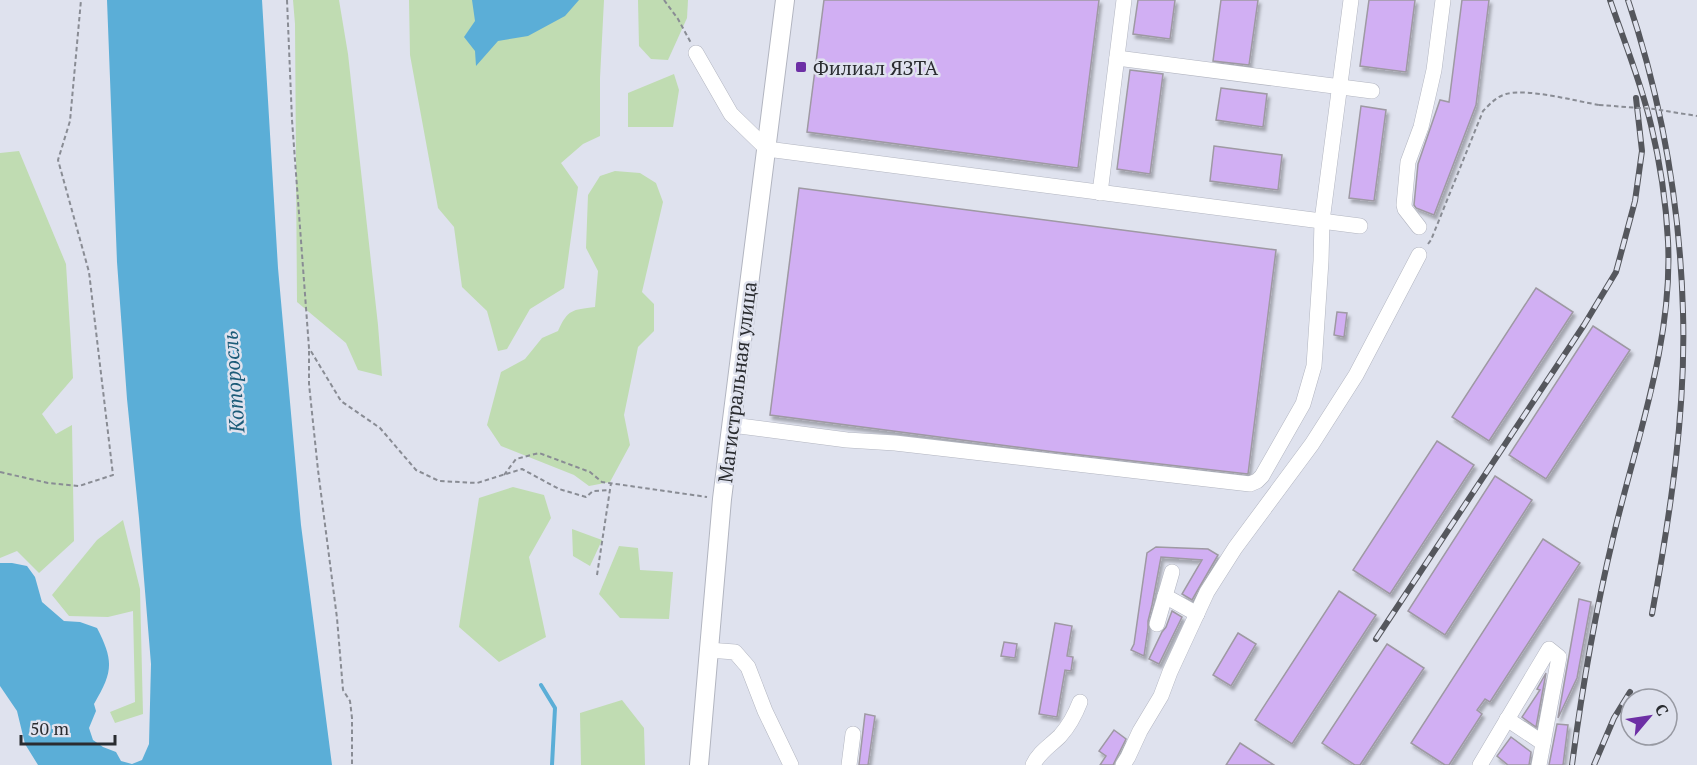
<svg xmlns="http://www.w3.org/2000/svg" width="1697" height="765" font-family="'PT Serif',serif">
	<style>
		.green { fill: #c0dcb2 }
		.water { fill: #5baed7 }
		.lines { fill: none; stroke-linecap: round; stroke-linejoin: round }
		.stream { stroke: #5baed7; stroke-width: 4 }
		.building { fill: #d1aff3; stroke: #9e99a3; stroke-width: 1.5; filter: url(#shadow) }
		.minor-casing { stroke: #b2b5c0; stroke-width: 16 }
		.major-casing { stroke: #b2b5c0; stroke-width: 20 }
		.path { stroke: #898c94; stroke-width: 2; stroke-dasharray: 4.5 3; stroke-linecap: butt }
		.minor { stroke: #fff; stroke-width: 15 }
		.major { stroke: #fff; stroke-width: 18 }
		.rail-casing { stroke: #55575d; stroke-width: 6 }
		.rail { stroke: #dfe2ee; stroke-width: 4; stroke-dasharray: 11; stroke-linecap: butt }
		.path-bridge { stroke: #898c94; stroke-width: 2; stroke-dasharray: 4.5 3; stroke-linecap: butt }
		.poi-dot { fill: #6d2fa5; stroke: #dfe2ee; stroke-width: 2 }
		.labels { text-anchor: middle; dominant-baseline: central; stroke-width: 5; stroke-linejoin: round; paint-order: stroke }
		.poi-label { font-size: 20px; fill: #2a2c30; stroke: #dfe2ee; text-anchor: start }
		.street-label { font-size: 20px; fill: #2a2c30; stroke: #dfe2ee }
		.water-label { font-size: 21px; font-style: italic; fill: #1c5b78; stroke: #dfe2ee }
	</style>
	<defs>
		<filter id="shadow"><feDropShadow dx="2.5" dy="4" stdDeviation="1.5" flood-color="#0004"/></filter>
	</defs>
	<rect width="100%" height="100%" fill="#dfe2ee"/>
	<!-- green -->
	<g class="green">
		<path d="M293,0H339L348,54L378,325L382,376L358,370L346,343L297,302L295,24Z"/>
		<path d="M409,0H604L600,78V136L583,144L561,163L578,187L564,288L530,309L507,349L498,351L487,311L462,287L454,227L438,208L410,55Z"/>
		<path d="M638,0H688L687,18L668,60L651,59L639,46Z"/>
		<path d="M674,74L679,90L673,127H628V93Z"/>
		<path d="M19,151L66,264L73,378L42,414L56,434L72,425L74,541L39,573L17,551L0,558V153Z"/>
		<path d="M615,171L640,173L656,183L663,202L642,292L654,304V331L638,347L624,415L630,445L610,482L589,486L574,475L501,446L487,425L501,372L525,359L542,338L558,331C568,309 572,310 595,307L598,271L586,248L588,195L600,176Z"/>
		<path d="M513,487L544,495L551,518L529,557L546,637L499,662L459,627L479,498Z"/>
		<path d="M123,520L140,589L143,714L115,723L110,712L135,702L133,611L108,617L69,616L52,595L97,540Z"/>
		<path d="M572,529L602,540L590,566L573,556Z"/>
		<path d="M619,546L638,548L640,570L673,572L669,619L620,618L599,594Z"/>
		<path d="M622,700L644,728L645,765H581L580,713Z"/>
	</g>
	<!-- water -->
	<g class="water">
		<path d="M107,0H262L278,268L301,525L332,765H38L25,744L17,711L0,686V563H12L27,566L35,577L42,602L64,621L80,622L97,628C114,661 113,672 94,704L96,711L89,728L93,740L103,747L116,752L121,761L132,764L142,760L149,744L151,664L139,518L127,399L117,262Z"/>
		<path d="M472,0H579L565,16L528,36L498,41L476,66L475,51L464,37L475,21Z"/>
	</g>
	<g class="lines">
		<!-- stream -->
		<path class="stream" d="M541,685L555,708L552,765"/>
	</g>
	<!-- building -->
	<g class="building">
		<path d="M824,0H1099L1078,168L807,132Z"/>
		<path d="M1138,0H1175L1170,39L1133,34Z"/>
		<path d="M1221,0H1258L1249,65L1213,61Z"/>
		<path d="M1369,0H1415L1406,72L1360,66Z"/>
		<path d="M1462,0H1489L1476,105L1434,215L1416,208L1414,205L1418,164L1440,100L1449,102Z"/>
		<path d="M1130,70L1163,74L1150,174L1117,169Z"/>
		<path d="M1221,88L1267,94L1263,127L1216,120Z"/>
		<path d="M1361,106L1386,110L1374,201L1349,198Z"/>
		<path d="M1214,146L1282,155L1278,190L1210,181Z"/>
		<path d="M799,188L1276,250L1248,474L1055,452L770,415Z"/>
		<path d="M1536,288L1573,312L1489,441L1452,417Z"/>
		<path d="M1337,312L1347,313L1344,337L1334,335Z"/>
		<path d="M1593,326L1630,350L1546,479L1509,455Z"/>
		<path d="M1437,441L1474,465L1390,594L1353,570Z"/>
		<path d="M1495,476L1532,500L1445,635L1408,611Z"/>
		<path d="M1543,539L1580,563L1490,702L1485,699L1477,710L1482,714L1449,765H1445L1411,743Z"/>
		<path d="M1156,547L1208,549L1218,555L1192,600L1182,594L1202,560L1161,557L1152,605L1148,621V628L1144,656L1131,650L1134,644L1147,553Z"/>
		<path d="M1339,591L1376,615L1292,744L1255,720Z"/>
		<path d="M1579,599L1591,602L1577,678L1558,718Z"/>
		<path d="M1172,611L1182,617L1159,664L1149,659L1162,632L1166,627Z"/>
		<path d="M1055,623L1072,626L1067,656L1073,657L1071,671L1065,670L1057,717L1039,714Z"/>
		<path d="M1238,633L1256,644L1231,686L1213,675Z"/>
		<path d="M1004,642L1017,644L1015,658L1001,656Z"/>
		<path d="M1387,644L1424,668L1360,765H1355L1322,743Z"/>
		<path d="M1546,673L1536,727L1522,717L1540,690L1537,689Z"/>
		<path d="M865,714L875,716L868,765H859Z"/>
		<path d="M1557,724L1568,725L1563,765H1549Z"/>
		<path d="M1114,730L1126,739L1113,765H1100L1106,756L1099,751Z"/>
		<path d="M1511,737L1531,752L1529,765H1508L1497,756Z"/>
		<path d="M1240,743L1274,765H1226Z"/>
	</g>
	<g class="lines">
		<!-- minor casing -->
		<g class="minor-casing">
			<g id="minor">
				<path d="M696,53L731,114L767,149L1360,226"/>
				<path d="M1117,58L1372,91"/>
				<path d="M1100,193L1124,0"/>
				<path d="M1419,227L1405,209L1404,205L1408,162L1421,127L1434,70L1443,0"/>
				<path d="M732,425L847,440L895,443L1250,484L1257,481L1262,476L1303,404L1314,366L1321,261L1322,221L1351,0"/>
				<path d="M1165,596L1197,614"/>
				<path d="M1157,624L1172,572"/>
				<path d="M708,650L735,652L748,667L765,711L791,765"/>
				<path d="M1507,719L1543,743"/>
				<path d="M849,765L853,734"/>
				<path d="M1033,765C1039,752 1050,746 1060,736C1069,726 1075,715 1080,702"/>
				<path d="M1123,765L1128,757L1140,731L1161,696L1170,672L1207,592L1235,548L1312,444L1356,375L1419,255"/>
				<path d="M1480,765L1549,649L1559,657L1539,765"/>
			</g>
		</g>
		<!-- major casing -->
		<g class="major-casing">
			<path id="major" d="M699,765L722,499L785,0"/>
		</g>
		<!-- path -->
		<g class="path">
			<path d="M287,0L292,120L309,348L341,401L380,428L416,470L439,481L477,483L522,469L559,489L586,497L593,491L610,490"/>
			<path d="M664,0L678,19L691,43"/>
			<path d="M1428,244L1431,240L1483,111C1490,104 1496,97 1506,94C1527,88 1576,101 1599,105"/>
			<path d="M309,351V384L318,470L337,618L343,690L350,701L352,718V765"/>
			<path d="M0,472L48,483L79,486L113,475L89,272L58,160L70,121L81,0"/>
			<path d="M504,475L516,459L539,453L590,472L602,482L707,497"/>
			<path d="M597,575L611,483"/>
		</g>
		<!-- minor -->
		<use href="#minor" class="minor"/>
		<!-- major -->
		<use href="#major" class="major"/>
		<!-- rail casing -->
		<g class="rail-casing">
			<g id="rail">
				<path d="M1628,0C1662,101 1680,205 1683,312C1686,413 1670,515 1652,614"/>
				<path d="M1376,639L1584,325L1616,272L1635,201L1642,151L1636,98"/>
				<path d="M1572,765C1582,689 1595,613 1613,538C1636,440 1673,343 1668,241C1666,202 1660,162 1651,125C1641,82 1624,41 1610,0"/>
				<path d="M1594,765L1614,718L1630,692"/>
			</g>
		</g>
		<!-- rail -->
		<use href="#rail" class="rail"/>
		<!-- path-bridge -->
		<path class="path-bridge" d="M1599,105L1654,109L1697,116"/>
	</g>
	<!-- markers -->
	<rect class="poi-dot" x="795" y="61" width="12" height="12" rx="3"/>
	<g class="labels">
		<!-- poi labels -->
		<g class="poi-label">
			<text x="813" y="67">Филиал ЯЗТА</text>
		</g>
		<!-- street labels -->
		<g class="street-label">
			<text transform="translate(737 382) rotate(-83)">Магистральная улица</text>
		</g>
		<!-- water labels -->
		<g class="water-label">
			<text transform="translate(233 382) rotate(-94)">Которосль</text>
		</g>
	</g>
	<!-- north arrow -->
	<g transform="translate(1649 717) rotate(61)"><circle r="28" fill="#dfe2ee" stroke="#9799a2" stroke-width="1.5"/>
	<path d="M0-4.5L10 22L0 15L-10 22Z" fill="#6d2fa5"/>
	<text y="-9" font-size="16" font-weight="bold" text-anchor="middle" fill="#2a2c30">С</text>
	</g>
	<!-- scale -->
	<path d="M21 735v9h94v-9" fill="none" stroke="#2a2c30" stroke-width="3"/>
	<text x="30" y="735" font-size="18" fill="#2a2c30" stroke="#dfe2ee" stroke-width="4.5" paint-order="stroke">50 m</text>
</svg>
